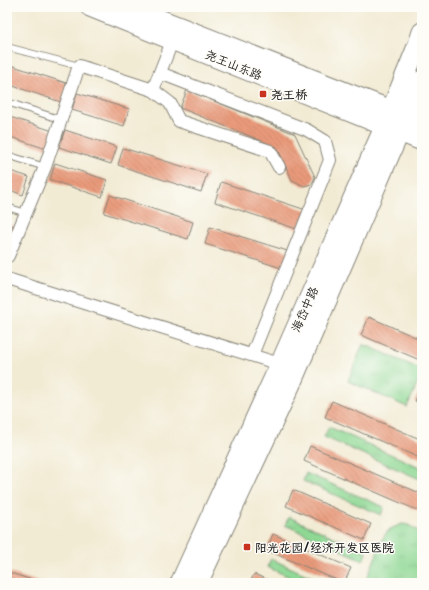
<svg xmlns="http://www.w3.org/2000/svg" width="429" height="590" font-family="Mali,'LXGW WenKai TC',sans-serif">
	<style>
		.grass { fill: url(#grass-tufts); stroke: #567a58 }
		.building { fill: url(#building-back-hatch) }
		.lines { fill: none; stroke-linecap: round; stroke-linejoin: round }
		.lane-casing { stroke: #878478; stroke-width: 8 }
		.street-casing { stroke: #878478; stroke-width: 14 }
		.primary-casing { stroke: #878478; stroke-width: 21 }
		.lane { stroke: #fff; stroke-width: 6 }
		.street { stroke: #fff; stroke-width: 12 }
		.primary { stroke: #fff; stroke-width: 19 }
		.poi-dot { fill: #c8321e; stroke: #fdfcf7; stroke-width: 1.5 }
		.labels { text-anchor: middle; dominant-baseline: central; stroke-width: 3; stroke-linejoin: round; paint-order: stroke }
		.street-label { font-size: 12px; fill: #1c1c1c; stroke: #fdfcf7 }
		.poi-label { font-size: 12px; font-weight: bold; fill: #1c1c1c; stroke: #fdfcf7; text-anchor: start }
	</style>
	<defs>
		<pattern id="grass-tufts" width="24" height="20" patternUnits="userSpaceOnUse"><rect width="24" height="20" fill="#8fd894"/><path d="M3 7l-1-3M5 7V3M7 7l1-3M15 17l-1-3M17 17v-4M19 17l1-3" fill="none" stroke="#7bb97f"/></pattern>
		<pattern id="building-back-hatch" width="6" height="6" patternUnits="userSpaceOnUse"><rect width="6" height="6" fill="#e99a7a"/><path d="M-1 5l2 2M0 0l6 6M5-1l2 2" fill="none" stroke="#c78469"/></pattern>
	</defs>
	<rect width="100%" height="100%" fill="#fdfcf7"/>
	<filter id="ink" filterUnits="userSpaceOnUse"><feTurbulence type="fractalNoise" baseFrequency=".025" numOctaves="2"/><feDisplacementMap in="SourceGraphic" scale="8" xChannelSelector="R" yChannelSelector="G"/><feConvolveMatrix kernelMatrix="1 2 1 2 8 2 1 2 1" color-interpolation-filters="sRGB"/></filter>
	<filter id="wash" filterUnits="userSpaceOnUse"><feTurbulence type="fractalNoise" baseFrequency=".012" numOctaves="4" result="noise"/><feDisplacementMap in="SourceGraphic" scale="16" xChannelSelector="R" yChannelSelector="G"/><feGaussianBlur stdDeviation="0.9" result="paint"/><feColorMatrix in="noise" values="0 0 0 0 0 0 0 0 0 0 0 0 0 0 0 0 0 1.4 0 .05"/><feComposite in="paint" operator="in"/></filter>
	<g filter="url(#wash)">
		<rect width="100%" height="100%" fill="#f2ebd4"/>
		<!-- grass -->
		<g class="grass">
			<path d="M363,344L422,370L420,378L407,407L348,381Z"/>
			<path d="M329,427L422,468V480L324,437Z"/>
			<path d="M306,473L384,507L381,515L303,481Z"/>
			<path d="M289,517L367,552L363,560L285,525Z"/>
			<path d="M402,524L408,525L422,533V578L420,583H365L384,536L390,529Z"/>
			<path d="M271,559L325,583H303L267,567Z"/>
		</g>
		<g id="blocks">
			<!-- building -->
			<g class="building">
				<path d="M7,64L69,84L64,103L7,84Z"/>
				<path d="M187,90L295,134L315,177L312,184L304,186L292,180L277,147L180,108Z"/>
				<path d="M77,93L129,109L124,126L72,110Z"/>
				<path d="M7,116L56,132L50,150L7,136Z"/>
				<path d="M65,130L117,147L111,164L59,147Z"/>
				<path d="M123,148L207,174L201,192L118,165Z"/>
				<path d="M55,163L107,180L102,197L50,180Z"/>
				<path d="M7,170L29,177L23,195L7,189Z"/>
				<path d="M221,182L309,211L303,231L215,202Z"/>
				<path d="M110,195L193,222L188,239L104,213Z"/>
				<path d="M7,224L14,226L7,244Z"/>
				<path d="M210,227L294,253L288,270L205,244Z"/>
				<path d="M369,317L422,340V361L361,335Z"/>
				<path d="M422,385V404L415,401Z"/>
				<path d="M332,401L422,440V459L325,417Z"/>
				<path d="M310,446L422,494V505L419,511L304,461Z"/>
				<path d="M293,490L371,524L364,540L286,506Z"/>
				<path d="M273,534L351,568L344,583L266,550Z"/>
				<path d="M7,572L42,583H7Z"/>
				<path d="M254,574L275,583H250Z"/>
			</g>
		</g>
	</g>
	<g filter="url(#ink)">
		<use href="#blocks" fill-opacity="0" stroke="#878478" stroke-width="1"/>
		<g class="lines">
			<!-- lane casing -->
			<g class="lane-casing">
				<g id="lane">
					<path d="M7,47L79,66"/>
					<path d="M7,102L62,120"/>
					<path d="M7,155L45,167"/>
					<path d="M7,207L26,213"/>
				</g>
			</g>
			<!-- street casing -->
			<g class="street-casing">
				<g id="street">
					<path d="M160,73L307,130L325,141L330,160L252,355"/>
					<path d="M153,90L173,39"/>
					<path d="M8,256L45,167L79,66L153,90L170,103L179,121L270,151L279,167"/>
					<path d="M7,279L286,366"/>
				</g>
			</g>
			<!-- primary casing -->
			<g class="primary-casing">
				<g id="primary">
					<path d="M90,7L422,141"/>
					<path d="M129,7L422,122"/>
					<path d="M180,583L280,364L385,125L418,44L422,32"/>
					<path d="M198,583L291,384L422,80"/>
				</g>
			</g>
			<!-- lane -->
			<use href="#lane" class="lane"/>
			<!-- street -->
			<use href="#street" class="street"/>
			<!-- primary -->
			<use href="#primary" class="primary"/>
		</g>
	</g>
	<!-- markers -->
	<g class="poi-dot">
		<rect x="259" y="90" width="8" height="8" rx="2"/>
		<rect x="243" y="543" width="8" height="8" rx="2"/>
	</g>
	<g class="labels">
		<!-- street labels -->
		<g class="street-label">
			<text transform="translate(234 64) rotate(22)">尧王山东路</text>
			<text transform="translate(304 309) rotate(-66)">海岱中路</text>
		</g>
		<!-- poi labels -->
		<g class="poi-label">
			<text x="271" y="94">尧王桥</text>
			<text x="255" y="547">阳光花园/经济开发区医院</text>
		</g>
	</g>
	<!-- margin -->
	<rect width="429" height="590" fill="none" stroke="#fdfcf7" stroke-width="24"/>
</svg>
